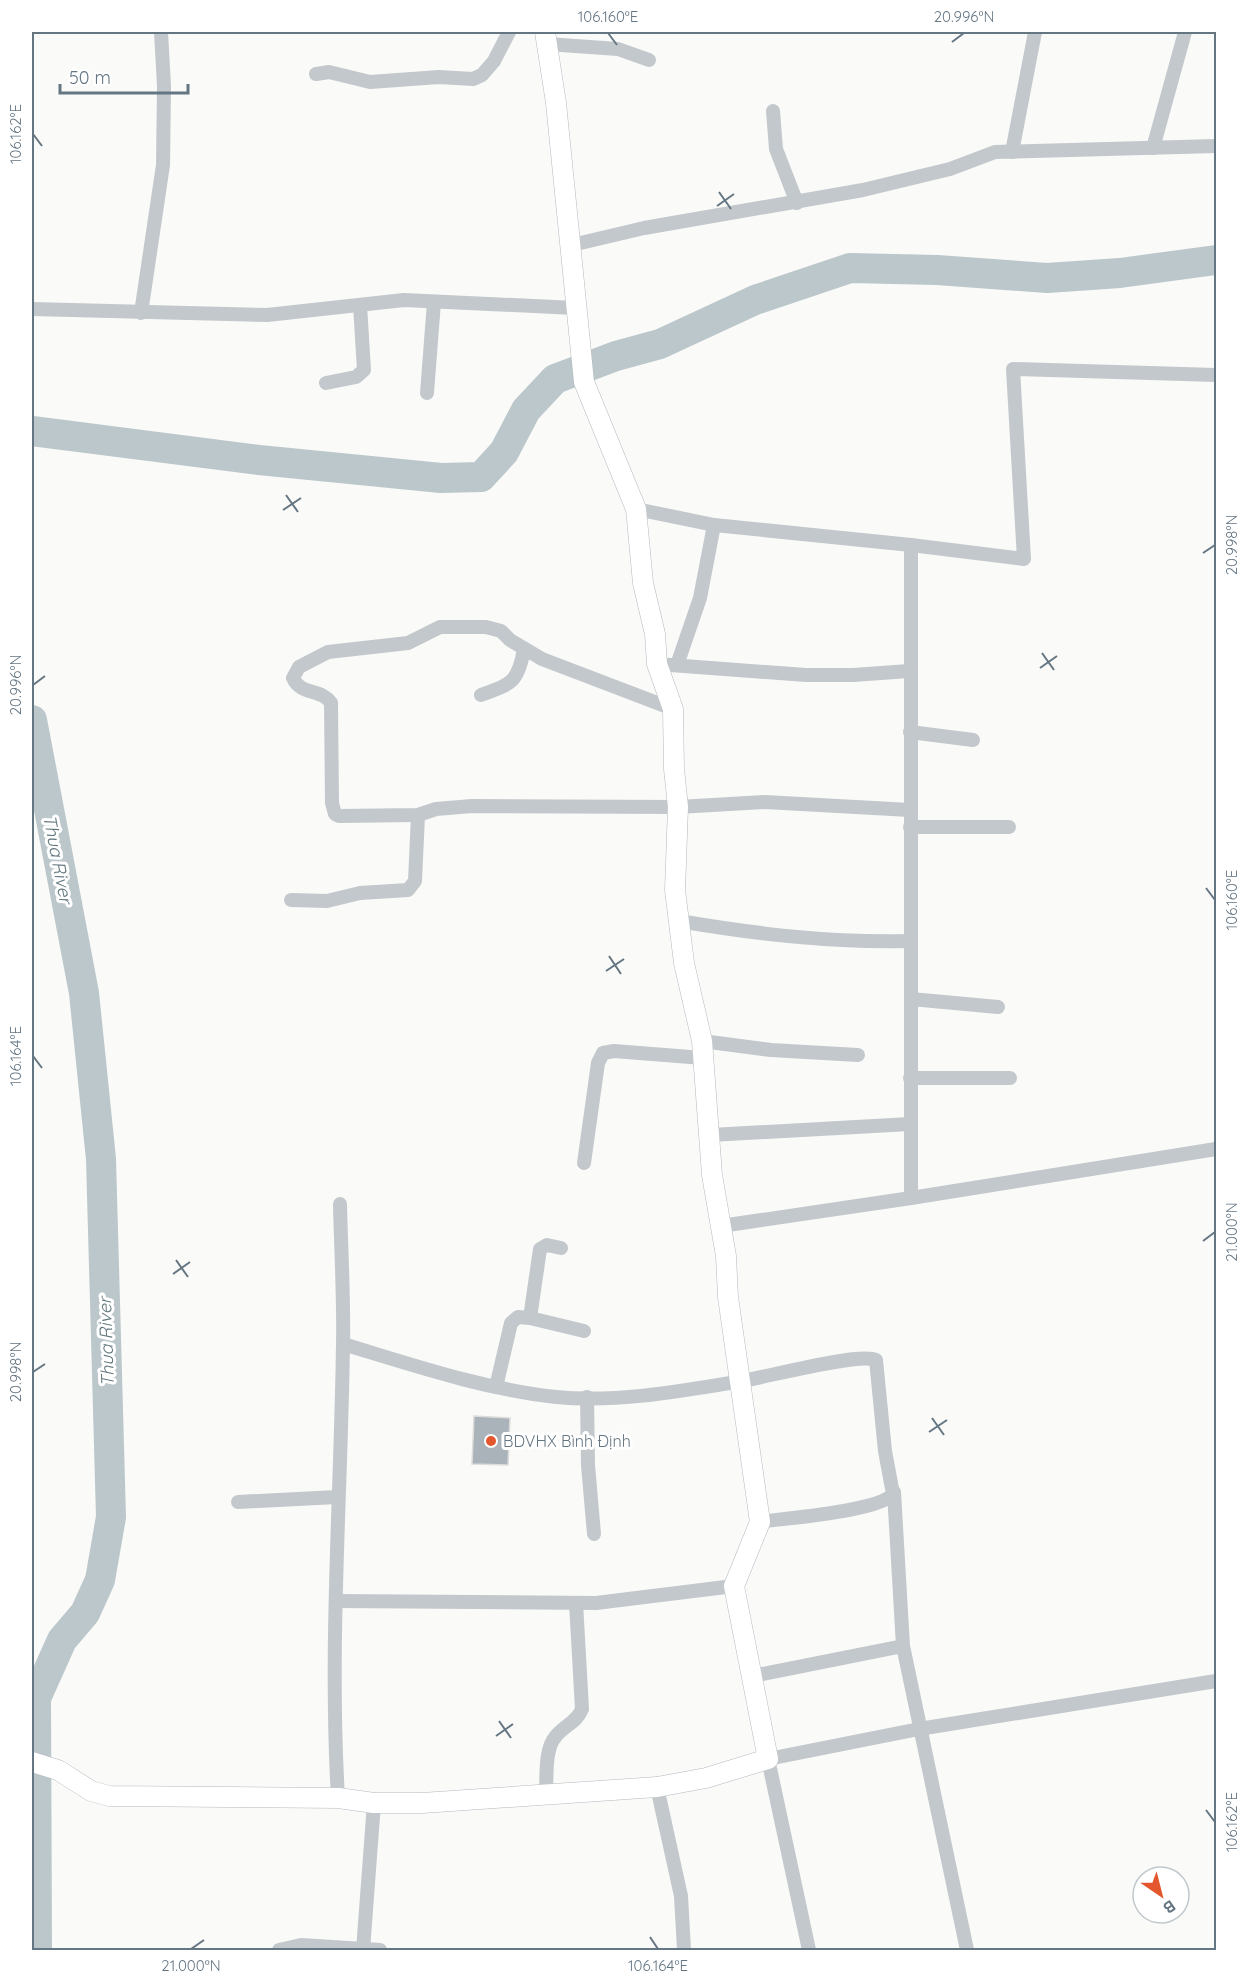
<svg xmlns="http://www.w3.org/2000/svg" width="1248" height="1982" font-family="Quicksand,sans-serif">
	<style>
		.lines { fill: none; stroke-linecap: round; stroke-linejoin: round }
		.river { stroke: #bbc7cb; stroke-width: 30 }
		.building { fill: #aab3b9; stroke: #dcdcda; stroke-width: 1.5 }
		.secondary-casing { stroke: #b3babf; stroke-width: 21 }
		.street { stroke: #c3c8cc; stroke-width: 14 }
		.secondary { stroke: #fff; stroke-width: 20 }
		.ticks { fill: none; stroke: #657683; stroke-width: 2 }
		.poi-dot { fill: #e4572e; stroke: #fff; stroke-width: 2 }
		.labels { text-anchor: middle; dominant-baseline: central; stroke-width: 6; stroke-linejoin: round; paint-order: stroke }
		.poi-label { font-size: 16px; fill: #657683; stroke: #fff; text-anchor: start }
		.water-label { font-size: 18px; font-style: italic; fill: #60757c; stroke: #fff }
		.neatline { fill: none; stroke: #657683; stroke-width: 2 }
		.ticks-label { font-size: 15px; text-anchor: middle; fill: #657683 }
	</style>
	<rect width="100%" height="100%" fill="#fafaf8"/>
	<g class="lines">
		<!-- river -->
		<g class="river">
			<path d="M32,431L259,460L441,478L481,477L504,452L526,410L555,379L616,356L660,344L755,300L850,268L937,270L1047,278L1120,273L1216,260"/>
			<path d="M32,720L84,993L101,1159L111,1517L100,1580L85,1613L62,1640L36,1698L37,1950"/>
		</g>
	</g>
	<!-- building -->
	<path class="building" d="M474,1416L510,1418L508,1465L472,1464Z"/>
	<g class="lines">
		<!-- secondary casing -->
		<g class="secondary-casing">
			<path id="secondary" d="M32,1762L58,1770L91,1791L109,1796L338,1798L374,1803H422L657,1787L706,1778L768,1759L734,1586L760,1522L728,1297L726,1256L712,1175L702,1041L684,963L675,890L678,807L674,769L673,709L657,664L655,634L643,583L636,509L584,382L556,103L545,32"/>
		</g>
		<!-- street -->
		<g class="street">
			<path d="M547,44L618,49L649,60"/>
			<path d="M316,74L329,72L370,82L439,77L473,79L482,75L494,61L509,32"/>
			<path d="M773,111L776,149L797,203"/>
			<path d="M1153,148L1185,32"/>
			<path d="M1012,152L1035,32"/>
			<path d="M572,245L644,228L863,190L950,169L995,152L1216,146"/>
			<path d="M32,309L267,315L404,300L575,308"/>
			<path d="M141,313L163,165L164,86L161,32"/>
			<path d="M326,383L356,377L364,370L360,305"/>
			<path d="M427,393L434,302"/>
			<path d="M636,509L714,525L911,545V1198L721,1226"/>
			<path d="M911,545L1024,559L1013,369L1216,375"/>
			<path d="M657,664L806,675H853L909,671"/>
			<path d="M677,665L700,598L714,525"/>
			<path d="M481,695C511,684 518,683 524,649"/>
			<path d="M673,709L542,659L510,640L501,631L486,627H440L408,643L328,652L299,667L293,678C301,696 321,688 331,703L332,803L335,814L339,816L418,815L436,809L472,806L678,807L765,802L910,810"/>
			<path d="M910,732L973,740"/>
			<path d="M910,827H1009"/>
			<path d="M291,900L327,901L360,893L408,890L415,881L418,815"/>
			<path d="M679,921C756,934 831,943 910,941"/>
			<path d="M911,999L998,1007"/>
			<path d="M702,1041L771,1050L858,1055"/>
			<path d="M910,1078H1010"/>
			<path d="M711,1135L910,1124"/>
			<path d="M584,1163L598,1063L603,1053L614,1051L703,1058"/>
			<path d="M911,1198L1216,1149"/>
			<path d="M530,1318L584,1331"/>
			<path d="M343,1344C413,1365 483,1389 556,1397C617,1403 682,1391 742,1381C767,1377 859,1352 876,1360L885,1451L893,1494C880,1511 786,1518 760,1522"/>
			<path d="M496,1387L511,1323L518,1317L530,1318L540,1249L547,1245L561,1248"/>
			<path d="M587,1397L588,1465L594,1534"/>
			<path d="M894,1492L903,1646L967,1950"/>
			<path d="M238,1502L337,1497"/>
			<path d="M336,1601L596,1603L734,1586"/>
			<path d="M752,1676L903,1646"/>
			<path d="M657,1787L681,1896L684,1950"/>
			<path d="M546,1796C547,1778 544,1749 556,1736C564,1726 577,1722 582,1709L576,1603"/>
			<path d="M338,1798C329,1647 341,1496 343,1344C344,1298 341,1250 340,1204"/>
			<path d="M279,1950L301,1945L380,1950"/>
			<path d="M363,1950L374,1803"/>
			<path d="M809,1950L768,1759L919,1729L1216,1681"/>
		</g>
		<!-- secondary -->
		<use href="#secondary" class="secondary"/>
	</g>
	<!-- ticks -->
	<path class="ticks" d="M608,33L617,45M952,42L964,33M33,134L42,146M719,192L731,209M717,206L734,194M286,495L298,512M283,510L301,498M1203,553L1215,545M1042,653L1054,670M1040,668L1057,656M33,685L45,676M1206,888L1215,900M609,956L621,974M606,971L624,959M33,1056L42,1068M1203,1241L1215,1232M176,1260L188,1277M173,1274L190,1262M33,1372L45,1364M932,1418L944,1435M929,1432L947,1420M499,1721L511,1738M496,1736L513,1724M1206,1810L1215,1822M650,1937L658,1949M191,1949L204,1940"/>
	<!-- markers -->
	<circle class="poi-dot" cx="491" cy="1441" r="6"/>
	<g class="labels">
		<!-- poi labels -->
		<g class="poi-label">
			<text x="503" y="1441">BDVHX Bình Định</text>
		</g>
		<!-- water labels -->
		<g class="water-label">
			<text transform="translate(58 859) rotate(79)">Thua River</text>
			<text transform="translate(106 1342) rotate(-92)">Thua River</text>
		</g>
	</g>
	<!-- border -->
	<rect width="1248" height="1982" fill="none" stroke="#ffffff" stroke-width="66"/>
	<!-- north arrow -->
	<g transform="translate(1161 1895) rotate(145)"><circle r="28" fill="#ffffff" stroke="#c1c8cd" stroke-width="1.5"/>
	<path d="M0-4.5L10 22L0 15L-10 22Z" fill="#e4572e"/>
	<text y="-9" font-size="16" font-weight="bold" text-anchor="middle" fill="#657683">B</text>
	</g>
	<!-- scale -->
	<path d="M60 84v9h128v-9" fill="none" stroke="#657683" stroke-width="3"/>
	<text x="69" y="84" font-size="18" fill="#657683" stroke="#ffffff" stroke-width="4.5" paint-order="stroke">50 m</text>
	<rect x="33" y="33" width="1182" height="1916" class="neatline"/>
	<g class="ticks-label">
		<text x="608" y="22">106.160°E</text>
		<text x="964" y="22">20.996°N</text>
		<text transform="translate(16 134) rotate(-90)" y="5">106.162°E</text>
		<text transform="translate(1232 545) rotate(-90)" y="5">20.998°N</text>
		<text transform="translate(16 685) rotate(-90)" y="5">20.996°N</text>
		<text transform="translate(1232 900) rotate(-90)" y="5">106.160°E</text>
		<text transform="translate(16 1056) rotate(-90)" y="5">106.164°E</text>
		<text transform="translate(1232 1232) rotate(-90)" y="5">21.000°N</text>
		<text transform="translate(16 1372) rotate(-90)" y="5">20.998°N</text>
		<text transform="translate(1232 1822) rotate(-90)" y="5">106.162°E</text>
		<text x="191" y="1971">21.000°N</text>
		<text x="658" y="1971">106.164°E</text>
	</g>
</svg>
